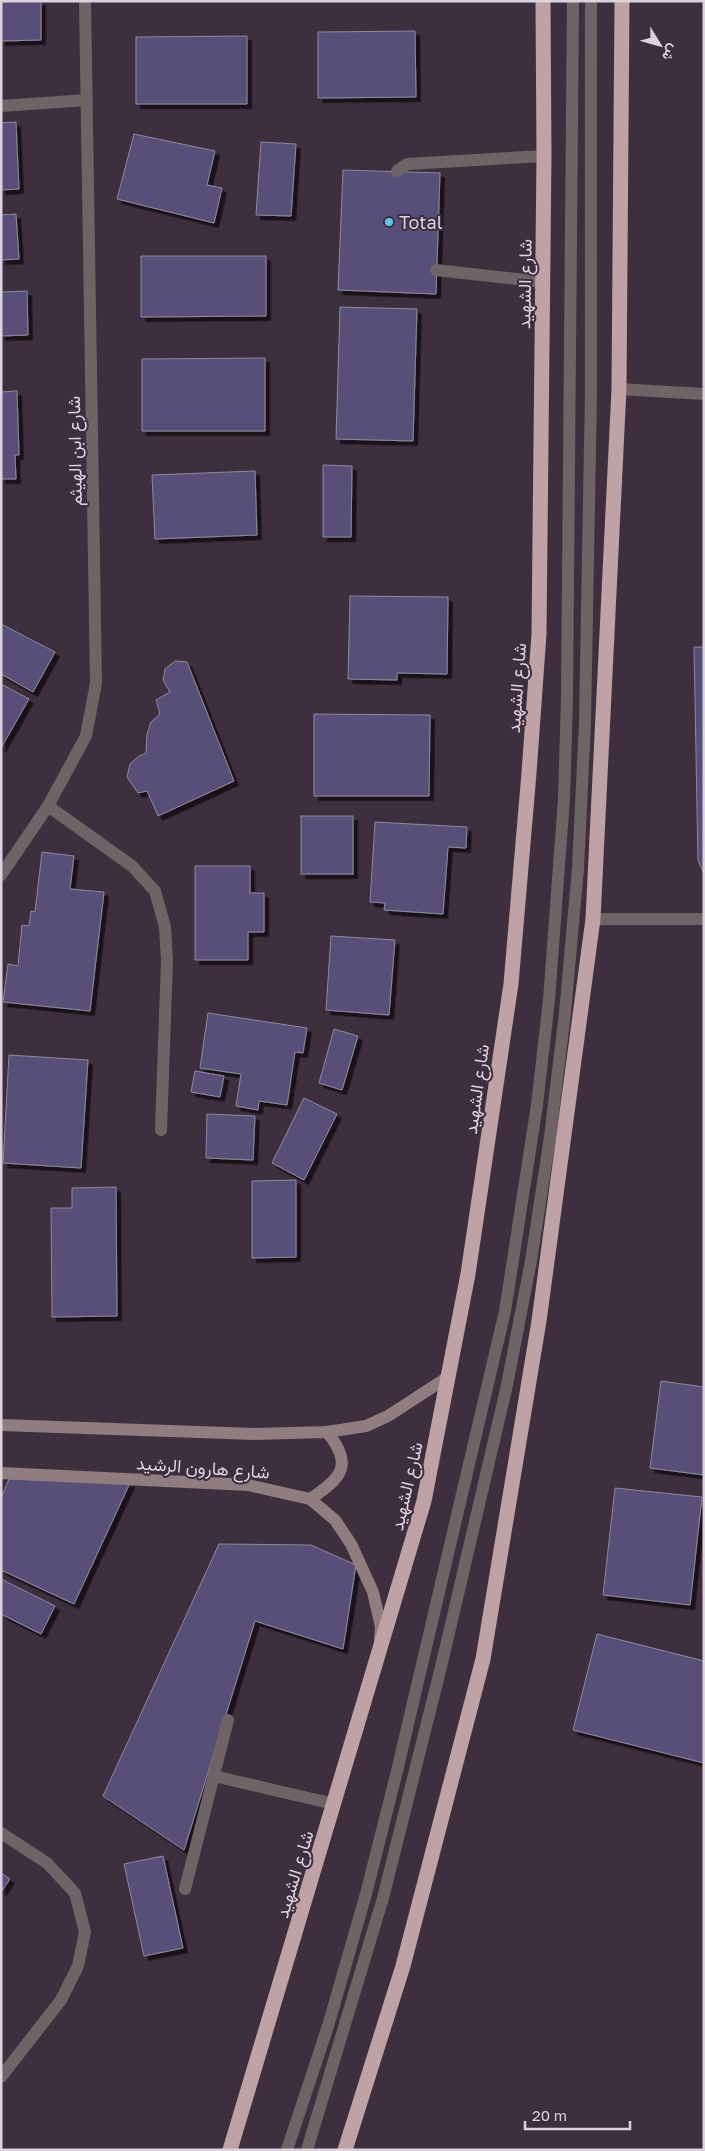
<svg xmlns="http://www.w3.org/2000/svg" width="705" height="2151" font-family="'Golos Text',Vazirmatn,sans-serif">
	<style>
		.building { fill: #595079; stroke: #8c889f; filter: url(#shadow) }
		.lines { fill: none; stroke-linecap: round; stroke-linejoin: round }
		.lane { stroke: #6f6465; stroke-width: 12 }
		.street { stroke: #6f6465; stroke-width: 12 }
		.secondary { stroke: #907d80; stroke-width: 12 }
		.highway { stroke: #bea2a6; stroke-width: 15 }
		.poi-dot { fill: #5bc8e7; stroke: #3e2f3f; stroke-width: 2 }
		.labels { text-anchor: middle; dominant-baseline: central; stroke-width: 4; stroke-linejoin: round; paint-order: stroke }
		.poi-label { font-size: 18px; fill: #dcd3dd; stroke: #3e2f3f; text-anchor: start }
		.street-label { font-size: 18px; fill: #dcd3dd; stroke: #3e2f3f }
	</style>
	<defs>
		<filter id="shadow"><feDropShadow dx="4.5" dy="4.5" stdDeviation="0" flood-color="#0009"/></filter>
	</defs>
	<rect width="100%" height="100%" fill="#3e2f3f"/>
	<!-- building -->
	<g class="building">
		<path d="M1,1H41V40L1,41Z"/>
		<path d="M415,31L416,97L318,98V32Z"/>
		<path d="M247,36V104H136V37Z"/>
		<path d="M16,122L19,189L1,190V123Z"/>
		<path d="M134,134L215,151L207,185L222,188L214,223L117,199Z"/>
		<path d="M261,142L296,144L291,216L256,215Z"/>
		<path d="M343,170L440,173L436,294L338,290Z"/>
		<path d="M16,214L19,259L1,260V215Z"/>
		<path d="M141,256H266V316L141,317Z"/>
		<path d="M27,291L28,335L1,336V292Z"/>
		<path d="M340,307L417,309L413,441L336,439Z"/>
		<path d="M265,358V431H142V359Z"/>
		<path d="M17,391L19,455H15L16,479H1V392Z"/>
		<path d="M323,465L352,466L351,537H323Z"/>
		<path d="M255,471L257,535L155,539L152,475Z"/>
		<path d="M350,596L448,597L447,674L397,673V680L348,679Z"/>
		<path d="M1,624L55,652L33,692L1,674Z"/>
		<path d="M694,647H704V874L698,860Z"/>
		<path d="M175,661L187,662L234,781L158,816L147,791L138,793L127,777L130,764L139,756L146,753L147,734L151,722L160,714L156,700L170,692L163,680L165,669Z"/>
		<path d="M1,684L29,699L1,748Z"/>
		<path d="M314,714L430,715L429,796H314Z"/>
		<rect x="301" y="816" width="52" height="58"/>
		<path d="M375,822L467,827L466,848L448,847L443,914L384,910L385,903L370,902Z"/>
		<path d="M42,852L74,856L70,889L104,892L90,1011L3,1002L8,964L18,966L22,925L29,926L31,911L35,912Z"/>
		<path d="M195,866H250V893H264V932H248V960H195Z"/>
		<path d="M331,936L395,940L389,1015L326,1010Z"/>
		<path d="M208,1013L307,1028L303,1053L295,1052L287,1105L259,1101L258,1110L236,1106L241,1074L200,1068Z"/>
		<path d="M334,1029L358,1036L342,1090L319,1083Z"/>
		<path d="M9,1055L88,1060L81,1168L3,1163Z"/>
		<path d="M195,1071L224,1076L220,1097L191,1092Z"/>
		<path d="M304,1098L337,1114L304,1180L272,1163Z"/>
		<path d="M207,1114L255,1116L253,1160L206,1158Z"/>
		<path d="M296,1180V1257L252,1258V1181Z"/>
		<path d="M116,1187L117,1316L52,1317L51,1208H72V1188Z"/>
		<path d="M661,1381L704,1387V1475L650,1468Z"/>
		<path d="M9,1479L130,1483L74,1604L1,1570V1498Z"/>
		<path d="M615,1488L702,1497L690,1605L603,1595Z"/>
		<path d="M219,1544L311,1545L356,1565L343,1649L255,1621L184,1850L103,1796Z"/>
		<path d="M1,1579L55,1606L41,1634L1,1614Z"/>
		<path d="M597,1634L704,1661V1763L573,1730Z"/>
		<path d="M163,1856L183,1948L144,1956L124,1864Z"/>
		<path d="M1,1873L10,1879L1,1892Z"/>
	</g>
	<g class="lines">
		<!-- lane -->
		<g class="lane">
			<path d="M397,171L407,164L544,156"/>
			<path d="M436,270L543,282"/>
			<path d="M214,1776L334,1804"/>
			<path d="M185,1889L228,1720"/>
			<path d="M287,2150L328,2026L366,1894L397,1771L505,1311L537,1105L549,1000L564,799L567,697L573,1"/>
			<path d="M307,2150L383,1898L441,1667L507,1385L531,1261L550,1137L565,1013L578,868L585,723L591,391V1"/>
		</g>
		<!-- street -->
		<g class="street">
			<path d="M1,106L87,100"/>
			<path d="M619,389L704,394"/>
			<path d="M48,806L132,866L155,891L165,927L167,960L161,1130"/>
			<path d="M1,875L48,806L86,736L96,683L85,1"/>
			<path d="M593,919H704"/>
			<path d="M1,1833L47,1863L75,1893L85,1932L78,1966L61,2000L1,2077"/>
		</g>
		<!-- secondary -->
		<g class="secondary">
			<path d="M1,1425L254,1434L327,1432L366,1426L388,1416L448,1377"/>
			<path d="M1,1473L248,1485L310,1499L335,1520L351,1544L373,1592L381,1627L380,1639"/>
			<path d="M310,1499C342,1478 354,1465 327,1432"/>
		</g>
		<!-- highway -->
		<g class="highway">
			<path d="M230,2150L424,1501L468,1274L511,984L529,773L539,634L544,156L543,1"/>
			<path d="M345,2150L403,1966L483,1659L539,1321L593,919L619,389L622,1"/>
		</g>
	</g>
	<!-- markers -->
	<circle class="poi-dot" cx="389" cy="222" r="5"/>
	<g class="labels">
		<!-- poi labels -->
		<g class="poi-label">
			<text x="399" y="222">Total</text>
		</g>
		<!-- street labels -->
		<g class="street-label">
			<text transform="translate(524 284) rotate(-89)">شارع الشهيد</text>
			<text transform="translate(74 451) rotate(-91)">شارع ابن الهيثم</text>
			<text transform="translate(516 688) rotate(-86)">شارع الشهيد</text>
			<text transform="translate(476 1089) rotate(-82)">شارع الشهيد</text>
			<text transform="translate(203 1467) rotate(4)">شارع هارون الرشيد</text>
			<text transform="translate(406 1486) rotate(-77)">شارع الشهيد</text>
			<text transform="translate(294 1874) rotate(-73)">شارع الشهيد</text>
		</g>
	</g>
	<!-- border -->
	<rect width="705" height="2151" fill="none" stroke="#dcd3dd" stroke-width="5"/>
	<!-- north arrow -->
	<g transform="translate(660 45) rotate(127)" stroke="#3e2f3f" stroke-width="4" paint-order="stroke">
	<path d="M0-4L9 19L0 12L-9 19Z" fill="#dcd3dd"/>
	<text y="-8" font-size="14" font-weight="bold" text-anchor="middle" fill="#dcd3dd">ش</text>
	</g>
	<!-- scale -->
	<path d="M525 2121v8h105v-8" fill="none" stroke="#dcd3dd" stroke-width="2.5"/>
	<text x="532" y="2121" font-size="15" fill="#dcd3dd" stroke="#3e2f3f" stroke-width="4" paint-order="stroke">20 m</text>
</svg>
